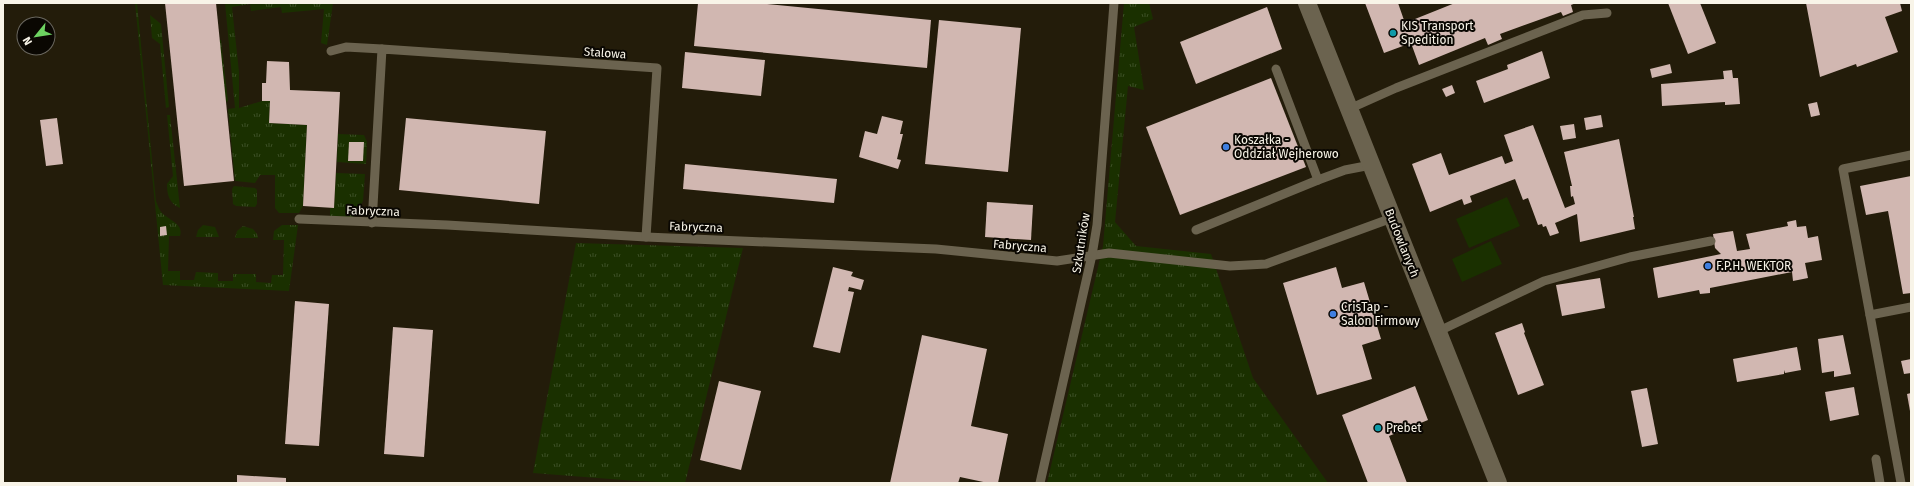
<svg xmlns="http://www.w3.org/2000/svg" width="1914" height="486" font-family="'Fira Sans',sans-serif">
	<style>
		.grass { fill: url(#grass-tufts) }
		.green { fill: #1a3000 }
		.building { fill: #d1b7b1 }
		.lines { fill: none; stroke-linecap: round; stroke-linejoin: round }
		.lane { stroke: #6b634f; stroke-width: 9 }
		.street { stroke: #6b634f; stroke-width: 18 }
		.culture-dot { fill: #0f9aa8; stroke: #0a0702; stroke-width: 1.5 }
		.shop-dot { fill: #3f7fe0; stroke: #0a0702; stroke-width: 1.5 }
		.labels { text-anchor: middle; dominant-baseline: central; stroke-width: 4; stroke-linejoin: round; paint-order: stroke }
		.poi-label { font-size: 12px; fill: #f8f4e8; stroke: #0a0702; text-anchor: start }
		.street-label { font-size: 12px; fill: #f8f4e8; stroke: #0a0702 }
	</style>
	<defs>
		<pattern id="grass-tufts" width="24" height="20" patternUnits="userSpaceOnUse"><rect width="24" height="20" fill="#1a3000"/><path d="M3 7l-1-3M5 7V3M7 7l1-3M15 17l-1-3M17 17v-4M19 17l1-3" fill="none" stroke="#3c4f25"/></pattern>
	</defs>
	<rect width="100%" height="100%" fill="#231c0a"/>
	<!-- grass -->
	<g class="grass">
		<path d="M135,3H137L156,201C158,206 159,210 162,213C169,220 184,224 180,236H169L168,271H180V280H194L196,272L218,273V281H233V274H256V282L271,283L272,275H283L284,240H273L274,231L282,225H298L289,291L163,285Z"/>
		<path d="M225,3H333L327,45L321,43L324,9L282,13L281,7L251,11L250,4L232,7L239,72V108L262,101H270L269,123L307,125L303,206L299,213H279L275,208V175H260L255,183L235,181L228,109L235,108Z"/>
		<path d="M1124,3H1149L1153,19L1134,27L1144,90L1128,86L1115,222L1136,246L1211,254L1253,378L1328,483H1047L1103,246Z"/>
		<path d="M150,15L161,24L169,107L166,108L160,44L152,38Z"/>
		<path d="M219,40H221L228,101L226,102Z"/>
		<path d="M167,115H170L180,208C169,203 167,195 167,184L173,176Z"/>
		<path d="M338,134L364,135L367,142L366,164L337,162Z"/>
		<path d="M336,173L365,174L363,201L353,218L330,219V208H334Z"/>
		<path d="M234,186L255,188L257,190V204L255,207L236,206L233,204L232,189Z"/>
		<path d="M203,225L215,227L219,237H196L198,230Z"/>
		<path d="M243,226L253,229L257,234L258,238H235L237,231Z"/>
		<path d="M576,243L743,248L685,483L636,481L533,473Z"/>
	</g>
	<!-- green -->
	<g class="green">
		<path d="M1507,197L1520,226L1469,248L1456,219Z"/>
		<path d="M1491,241L1502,264L1462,282L1452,259Z"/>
	</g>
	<!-- building -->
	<g class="building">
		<path d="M165,3H216L234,181L184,186Z"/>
		<path d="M698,3H756L931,20L927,68L694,46Z"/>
		<path d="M1365,3H1398L1405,23L1455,3H1576L1571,5L1573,12L1563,16L1561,12L1500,34L1502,39L1488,45L1485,38L1419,65L1411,43L1384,53Z"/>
		<path d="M1668,3H1700L1716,43L1688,54Z"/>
		<path d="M1806,3H1900L1902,11L1885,17L1898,52L1857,67L1856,64L1820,77Z"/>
		<path d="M1267,7L1282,49L1196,84L1180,42Z"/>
		<path d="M939,20L1021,28L1008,172L925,164Z"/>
		<path d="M1542,51L1550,78L1484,103L1476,81L1508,69L1507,65Z"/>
		<path d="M685,52L765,60L761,96L682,88Z"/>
		<path d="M267,61L289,62L290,90L340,92L334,208L303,206L307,125L269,123L270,101H262V83H266Z"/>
		<path d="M1670,64L1672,73L1652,78L1650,69Z"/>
		<path d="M1732,70L1733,78H1738L1740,104L1725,105V102L1662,106L1661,84L1724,79L1723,71Z"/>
		<path d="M1271,78L1306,167L1180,215L1146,127Z"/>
		<path d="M1452,85L1455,93L1446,97L1442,89Z"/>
		<path d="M1817,102L1820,115L1811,117L1808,104Z"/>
		<path d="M1601,115L1603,127L1586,130L1584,118Z"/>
		<path d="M882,116L903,121L900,134H903L897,159L901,160L898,169L859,157L865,131L877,134Z"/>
		<path d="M57,118L63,164L46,166L40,120Z"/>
		<path d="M406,118L546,131L539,204L399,190Z"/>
		<path d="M1574,124L1576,138L1563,140L1560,126Z"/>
		<path d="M1533,125L1565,208L1575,204L1573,196L1571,197L1570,186H1572L1564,152L1619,139L1634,217H1633L1635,229L1580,242L1577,214L1555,223L1559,233L1550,236L1546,226L1543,227L1542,224L1538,225L1528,198L1523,200L1515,179L1470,196L1472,202L1464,205L1462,199L1430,212L1412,164L1441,153L1449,175L1502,156L1505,164L1513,161L1504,135Z"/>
		<path d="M349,142H364L363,161H348Z"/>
		<path d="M685,164L837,179L834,203L683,189Z"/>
		<path d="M1911,176V293L1903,294L1888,211L1866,215L1860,186Z"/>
		<path d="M987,202L1033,205L1031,240L985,237Z"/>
		<path d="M1796,220L1797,227L1806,226L1808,238L1818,236L1822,260L1805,263L1808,278L1793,281L1792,272L1710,288V293L1700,294L1699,290L1658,298L1653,268L1721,254L1715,248L1713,234L1733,231L1737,251L1750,249L1746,234L1788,226L1787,222Z"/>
		<path d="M166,226L167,235L160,236V227Z"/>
		<path d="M833,267L853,272L851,276L864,280L861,290L849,287L848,291L854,292L840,353L813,347Z"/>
		<path d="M1336,267L1342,288L1364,282L1381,339L1362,345L1372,379L1317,395L1283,283Z"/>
		<path d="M1600,278L1605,308L1562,316L1556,285Z"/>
		<path d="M295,301L329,304L319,446L285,444Z"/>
		<path d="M1522,323L1525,332L1524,333L1544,385L1518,395L1495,333Z"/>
		<path d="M393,327L433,330L424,457L384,454Z"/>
		<path d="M922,335L987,349L971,426L1008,434L998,483H988L960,477L958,483H890Z"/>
		<path d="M1843,335L1851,374L1834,377V371L1822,373L1818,339Z"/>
		<path d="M1797,347L1801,370L1785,373L1784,370V374L1737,382L1733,359Z"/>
		<path d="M1911,359V373L1904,374L1901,361Z"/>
		<path d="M719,381L761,391L741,470L700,460Z"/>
		<path d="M1415,386L1428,420L1389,436L1407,483H1368L1342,415Z"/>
		<path d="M1854,387L1859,415L1830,421L1825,392Z"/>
		<path d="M1647,388L1658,444L1642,447L1631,391Z"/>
		<path d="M1911,393V411H1910L1907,394Z"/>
		<path d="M237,475L286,478V483H237Z"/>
	</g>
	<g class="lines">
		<!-- lane -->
		<g class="lane">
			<path d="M331,51L346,47L382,49"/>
			<path d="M1349,109L1396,88L1583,15L1607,13"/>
			<path d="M1318,180L1345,170L1371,165"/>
			<path d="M299,219L447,225L646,237L936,249L1057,261L1109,253L1230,266L1266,264L1392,218"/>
			<path d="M372,223L382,49L657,68L646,237"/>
			<path d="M1196,230L1318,180L1276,69"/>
			<path d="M1870,315L1911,307"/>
			<path d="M1437,332L1544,281L1630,257L1711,241"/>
			<path d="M1876,459L1880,483"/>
			<path d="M1040,483L1092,255L1097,225L1114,3"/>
			<path d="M1901,483L1843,169L1911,155"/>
		</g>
		<!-- street -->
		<path class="street" d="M1307,3L1498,483"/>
	</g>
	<!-- markers -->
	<g class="culture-dot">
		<circle cx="1393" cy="33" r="4"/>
		<circle cx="1378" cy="428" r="4"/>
	</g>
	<g class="shop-dot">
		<circle cx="1226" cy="147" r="4"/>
		<circle cx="1708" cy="266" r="4"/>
		<circle cx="1333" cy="314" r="4"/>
	</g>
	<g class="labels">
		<!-- poi labels -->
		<g class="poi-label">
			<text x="1401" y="26">KIS Transport<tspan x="1401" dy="14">Spedition</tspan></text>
			<text x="1234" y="140">Koszałka -<tspan x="1234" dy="14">Oddział Wejherowo</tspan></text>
			<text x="1716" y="266">F.P.H. WEKTOR</text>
			<text x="1341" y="307">CrisTap -<tspan x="1341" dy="14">Salon Firmowy</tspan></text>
			<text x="1386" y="428">Prebet</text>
		</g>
		<!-- street labels -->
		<g class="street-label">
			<text transform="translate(605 53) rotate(4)">Stalowa</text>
			<text transform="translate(373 211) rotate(2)">Fabryczna</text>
			<text transform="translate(696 227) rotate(2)">Fabryczna</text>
			<text transform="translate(1081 243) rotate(-81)">Szkutników</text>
			<text transform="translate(1402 243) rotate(68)">Budowlanych</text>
			<text transform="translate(1020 246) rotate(5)">Fabryczna</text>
		</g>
	</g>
	<!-- border -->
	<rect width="1914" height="486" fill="none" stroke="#f8f4e8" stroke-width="8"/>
	<!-- north arrow -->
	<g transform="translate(36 36) rotate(240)"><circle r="19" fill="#0a0702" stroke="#69665e"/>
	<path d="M0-3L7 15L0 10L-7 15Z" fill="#6dd361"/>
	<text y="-6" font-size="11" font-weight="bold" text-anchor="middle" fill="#f8f4e8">N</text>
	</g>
</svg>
